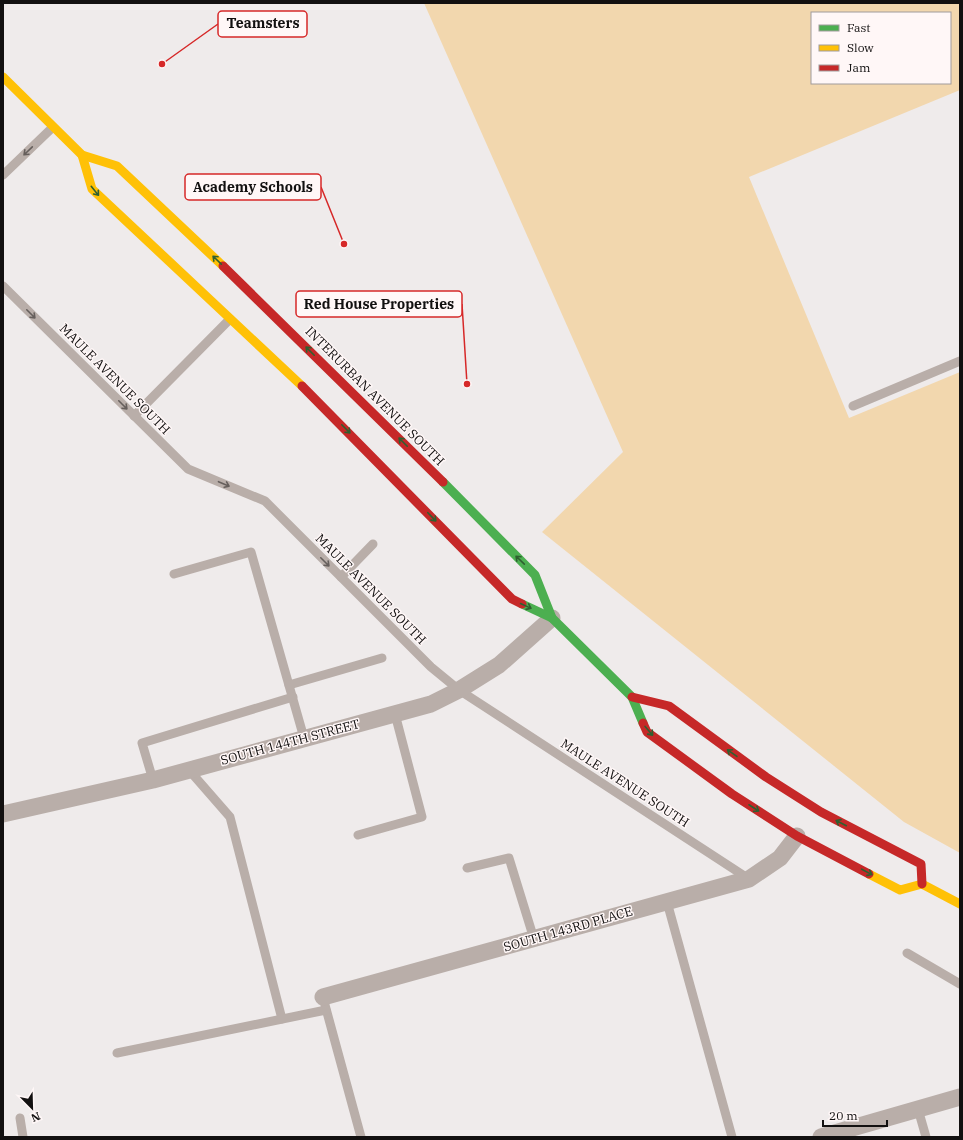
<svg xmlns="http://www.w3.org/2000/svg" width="963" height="1140" font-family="'IBM Plex Serif',serif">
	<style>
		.green { fill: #f2d7ae; fill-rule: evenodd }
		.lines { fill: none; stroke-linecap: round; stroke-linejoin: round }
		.lane { stroke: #b9aea9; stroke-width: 9 }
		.street { stroke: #b9aea9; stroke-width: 17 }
		.fast { stroke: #4caf50; stroke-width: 9 }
		.slow { stroke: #ffc107; stroke-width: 9 }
		.jam { stroke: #c62828; stroke-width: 9 }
		.oneway { stroke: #665f5c }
		.oneway2 { stroke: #2f6030 }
		.labels { text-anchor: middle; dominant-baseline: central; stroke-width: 3; stroke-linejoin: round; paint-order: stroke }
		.street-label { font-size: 13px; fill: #121010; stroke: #fff7f7 }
		.leader { fill: none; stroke: #d62828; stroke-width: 1.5 }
		.callout-dot { fill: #d62828; stroke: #fff7f7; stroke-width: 1.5 }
		.callout { fill: #fff7f7; stroke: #d62828; stroke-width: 1.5 }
		.callout-label { font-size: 14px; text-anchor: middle; font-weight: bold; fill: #121010 }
	</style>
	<rect width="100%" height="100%" fill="#efebeb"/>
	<!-- green -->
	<path class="green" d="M424,3H960V90L749,177L849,418L960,372V853L904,822L542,532L623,452ZM812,13H950V83H812Z"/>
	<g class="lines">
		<!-- lane -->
		<g class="lane">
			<path d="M3,175L53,127"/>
			<path d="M3,286L188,469L265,501L431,667L459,690L749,879"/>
			<path d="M853,406L960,361"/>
			<path d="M134,416L230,319"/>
			<path d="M174,574L251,552L304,738"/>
			<path d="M341,577L373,544"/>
			<path d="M289,685L382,658"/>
			<path d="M189,770L230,817L282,1019"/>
			<path d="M153,780L142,743L293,697"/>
			<path d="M358,835L422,817L395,714"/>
			<path d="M467,868L509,858L534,939"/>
			<path d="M667,902L732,1137"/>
			<path d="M907,953L960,984"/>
			<path d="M325,1005L361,1137"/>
			<path d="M117,1053L326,1010"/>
			<path d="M918,1109L926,1137"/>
			<path d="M20,1118L23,1137"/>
		</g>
		<!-- street -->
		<g class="street">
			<path d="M3,814L153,780L431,704L459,690L499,665L552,618"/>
			<path d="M323,997L749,879L780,858L797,836"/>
			<path d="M821,1137L960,1097"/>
		</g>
		<!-- fast -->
		<g class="fast">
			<path d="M443,482L535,575L552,618"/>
			<path d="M522,604L552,618L632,697L643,723"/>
		</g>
		<!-- slow -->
		<g class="slow">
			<path d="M3,77L82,155L117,166L223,266"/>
			<path d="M82,155L92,189L302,386"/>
			<path d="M869,874L900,890L922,884L960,904"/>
		</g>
		<!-- jam -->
		<g class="jam">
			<path d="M223,266L443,482"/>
			<path d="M302,386L512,599L522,604"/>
			<path d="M632,697L669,706L766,777L821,812L921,864L922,884"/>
			<path d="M643,723L647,732L732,794L797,836L869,874"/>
		</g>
	</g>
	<!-- one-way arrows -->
	<defs><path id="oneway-shaft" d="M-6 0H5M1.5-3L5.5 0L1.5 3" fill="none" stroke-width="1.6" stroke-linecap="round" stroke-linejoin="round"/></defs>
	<g class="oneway">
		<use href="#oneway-shaft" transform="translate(28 151) rotate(136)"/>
		<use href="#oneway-shaft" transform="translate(31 314) rotate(45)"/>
		<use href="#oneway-shaft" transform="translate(123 405) rotate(45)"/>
		<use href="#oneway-shaft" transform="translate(224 484) rotate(23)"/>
		<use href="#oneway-shaft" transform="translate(325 562) rotate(45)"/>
	</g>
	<g class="oneway2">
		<use href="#oneway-shaft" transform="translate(95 191) rotate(51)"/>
		<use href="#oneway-shaft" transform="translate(217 260) rotate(-136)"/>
		<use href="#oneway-shaft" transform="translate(310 351) rotate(-135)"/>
		<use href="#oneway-shaft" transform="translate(346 429) rotate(45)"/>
		<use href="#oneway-shaft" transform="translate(403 442) rotate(-135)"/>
		<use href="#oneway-shaft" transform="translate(432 517) rotate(46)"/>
		<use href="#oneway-shaft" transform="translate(520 560) rotate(-136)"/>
		<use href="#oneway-shaft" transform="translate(526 606) rotate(25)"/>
		<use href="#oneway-shaft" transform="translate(649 731) rotate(49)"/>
		<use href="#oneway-shaft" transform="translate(732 753) rotate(-145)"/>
		<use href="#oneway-shaft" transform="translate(754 808) rotate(33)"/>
		<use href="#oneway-shaft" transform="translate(841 823) rotate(-153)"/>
		<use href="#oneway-shaft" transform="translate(867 872) rotate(28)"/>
	</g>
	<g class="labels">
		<!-- street labels -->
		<g class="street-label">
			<text transform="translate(115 379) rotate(45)">MAULE AVENUE SOUTH</text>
			<text transform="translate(375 396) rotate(45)">INTERURBAN AVENUE SOUTH</text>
			<text transform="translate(371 589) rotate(45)">MAULE AVENUE SOUTH</text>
			<text transform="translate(290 742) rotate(-15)">SOUTH 144TH STREET</text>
			<text transform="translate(625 783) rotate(33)">MAULE AVENUE SOUTH</text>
			<text transform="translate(568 929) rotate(-16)">SOUTH 143RD PLACE</text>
		</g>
	</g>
	<!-- callouts -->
	<path class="leader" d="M162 64L218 24M344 244L321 187M467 384L462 304"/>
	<g class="callout-dot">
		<circle cx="162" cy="64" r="4"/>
		<circle cx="344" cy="244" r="4"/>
		<circle cx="467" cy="384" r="4"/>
	</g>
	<g class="callout">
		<rect x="218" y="11" width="89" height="26" rx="4"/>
		<rect x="185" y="174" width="136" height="26" rx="4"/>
		<rect x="296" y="291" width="166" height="26" rx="4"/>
	</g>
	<g class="callout-label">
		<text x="263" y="28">Teamsters</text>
		<text x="253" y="192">Academy Schools</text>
		<text x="379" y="309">Red House Properties</text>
	</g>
	<!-- border -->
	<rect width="963" height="1140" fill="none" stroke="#121010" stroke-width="8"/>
	<!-- legend -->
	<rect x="811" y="12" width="140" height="72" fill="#fff7f7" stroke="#a09b9b"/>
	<rect x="819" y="25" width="20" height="6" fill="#4caf50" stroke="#a09b9b"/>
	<text x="847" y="32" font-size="12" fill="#121010">Fast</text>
	<rect x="819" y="45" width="20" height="6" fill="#ffc107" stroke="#a09b9b"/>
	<text x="847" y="52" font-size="12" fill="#121010">Slow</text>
	<rect x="819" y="65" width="20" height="6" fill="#c62828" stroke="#a09b9b"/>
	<text x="847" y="72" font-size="12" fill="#121010">Jam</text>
	<!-- north arrow -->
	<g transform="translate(32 1108) rotate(157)" stroke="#fff7f7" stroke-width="3" paint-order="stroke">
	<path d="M0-3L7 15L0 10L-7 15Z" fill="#121010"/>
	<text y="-6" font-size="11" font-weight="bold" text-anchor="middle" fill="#121010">N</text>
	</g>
	<!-- scale -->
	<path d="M823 1120v6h64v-6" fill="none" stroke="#121010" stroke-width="2"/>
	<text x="829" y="1120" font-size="12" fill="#121010" stroke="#fff7f7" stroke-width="3" paint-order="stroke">20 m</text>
</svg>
